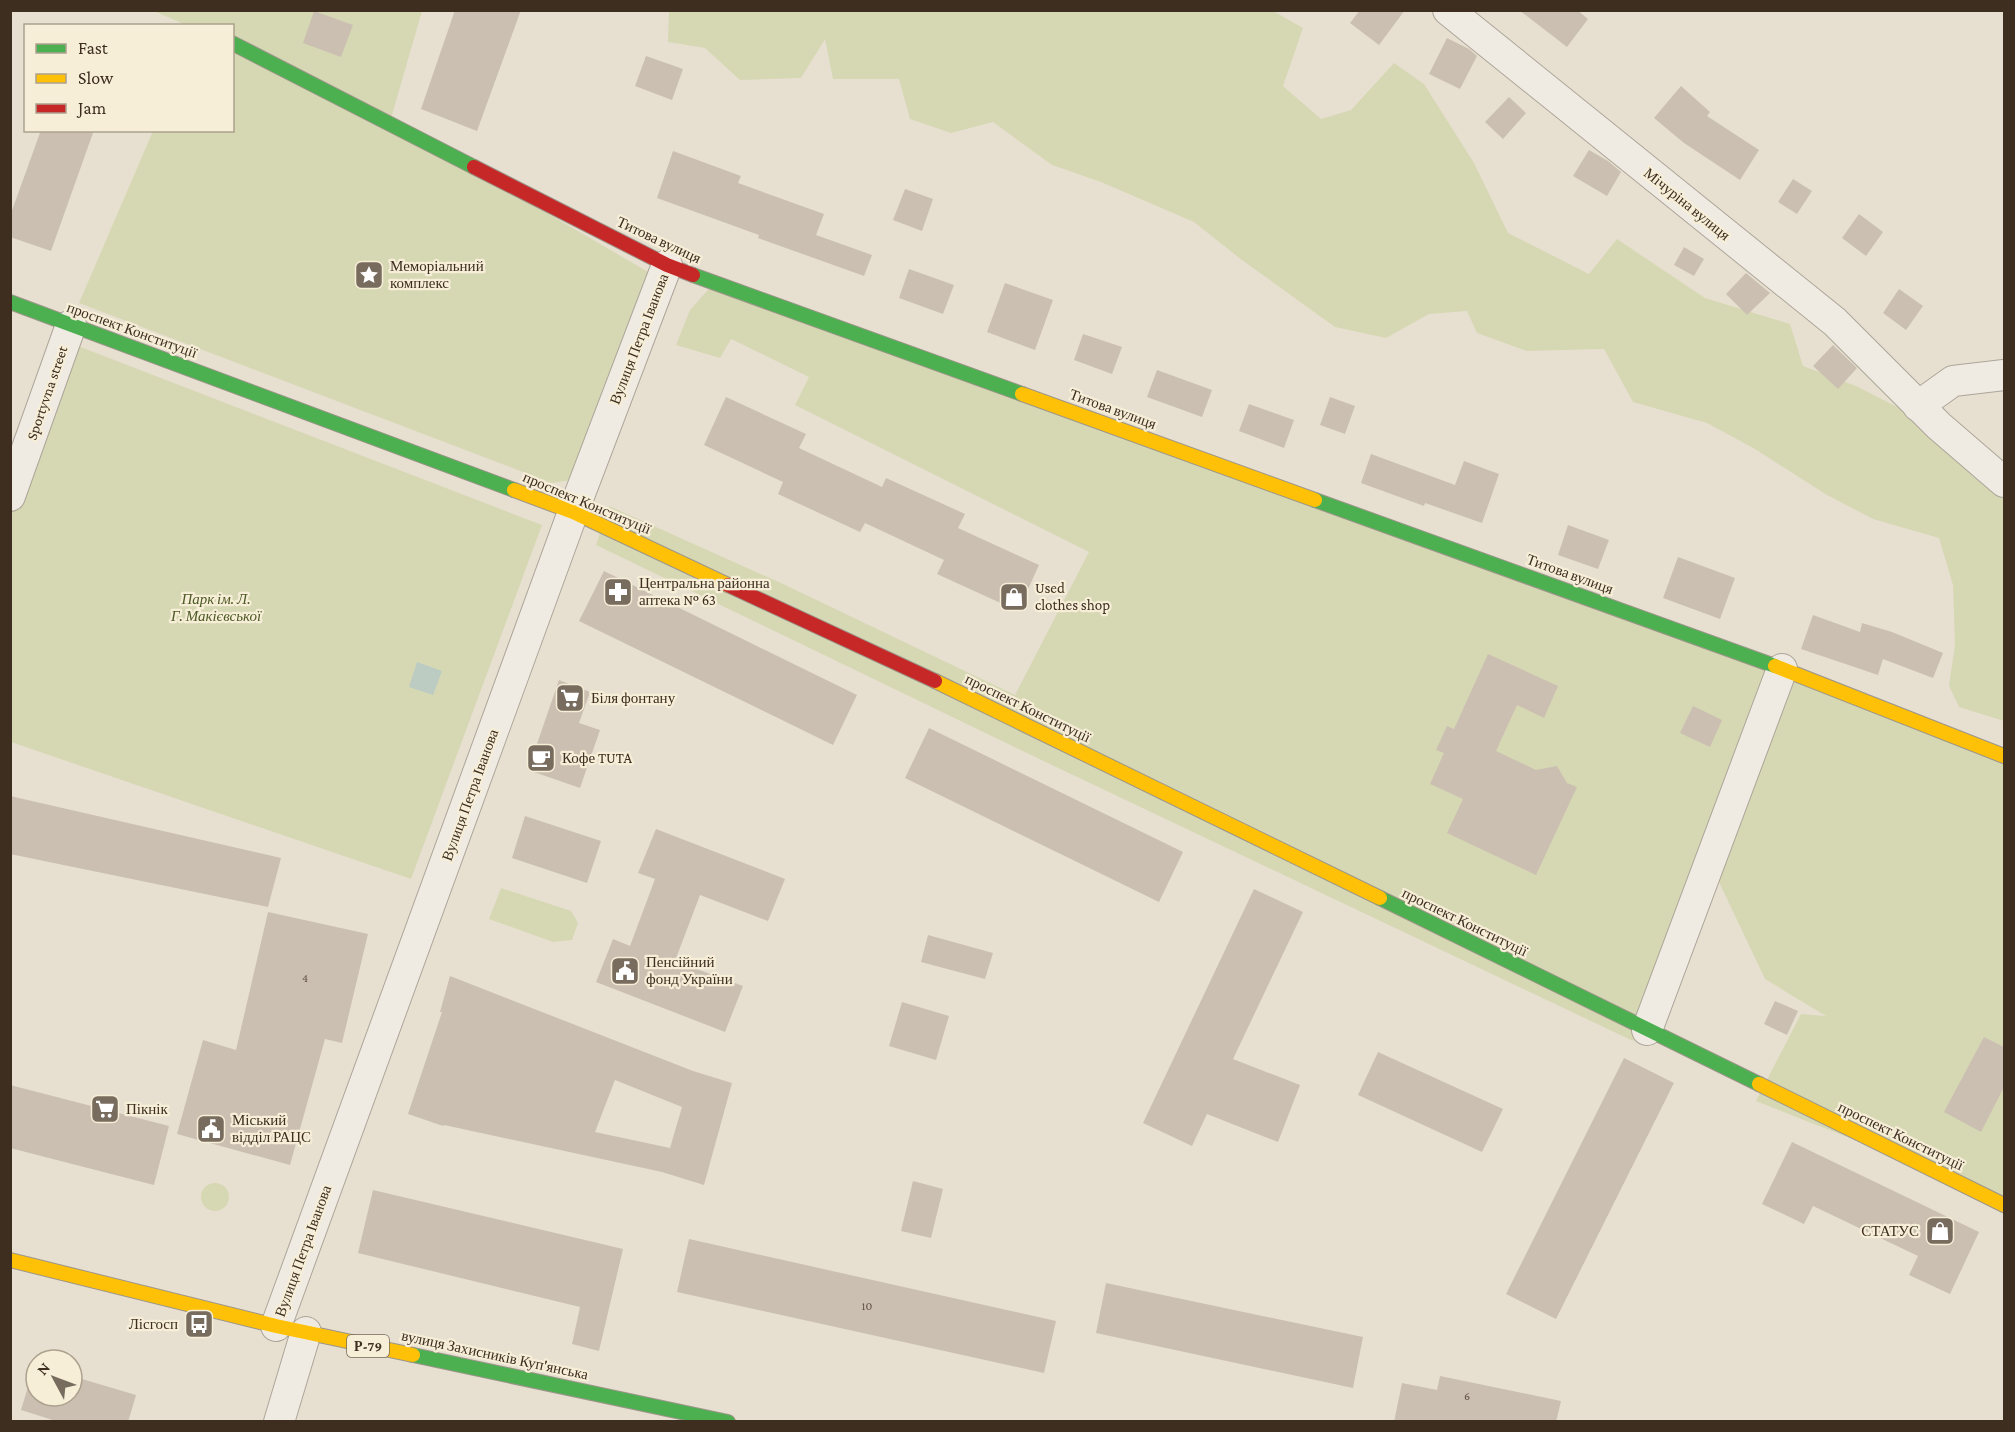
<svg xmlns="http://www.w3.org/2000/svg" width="2015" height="1432" font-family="'Crimson Pro',serif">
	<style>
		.green { fill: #d6d7b3 }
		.water { fill: #bcccc2 }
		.building { fill: #cbbfb2; fill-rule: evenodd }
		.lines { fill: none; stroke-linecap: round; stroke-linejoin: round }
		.street-casing { stroke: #ada599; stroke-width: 32 }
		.fast-casing { stroke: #9c958a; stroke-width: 16 }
		.slow-casing { stroke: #9c958a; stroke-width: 16 }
		.jam-casing { stroke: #9c958a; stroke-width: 16 }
		.street { stroke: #efebe3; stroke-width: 30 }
		.fast { stroke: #4caf50; stroke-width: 14 }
		.slow { stroke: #ffc107; stroke-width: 14 }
		.jam { stroke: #c62828; stroke-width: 14 }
		.labels { text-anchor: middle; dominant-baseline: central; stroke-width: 4.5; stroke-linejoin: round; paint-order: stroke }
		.number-label { font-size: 12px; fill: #605244 }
		.shield { fill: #f7eed8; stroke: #756857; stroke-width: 1.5 }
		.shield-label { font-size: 14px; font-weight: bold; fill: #3d2e20 }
		.street-label { font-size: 15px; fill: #3d2e20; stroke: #f7eed8 }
		.poi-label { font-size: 15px; fill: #3d2e20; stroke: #f7eed8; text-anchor: start }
		.park-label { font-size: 15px; font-style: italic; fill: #4d5a26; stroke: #f7eed8 }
	</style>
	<rect width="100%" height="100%" fill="#e7e0d1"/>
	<!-- green -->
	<g class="green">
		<path d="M154,11H422L390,122L650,273L571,480L552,483L79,303L153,131L232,130V26L186,25Z"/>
		<path d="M669,11H1273L1303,28L1283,86L1321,119L1351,110L1394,63L1424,84L1474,163L1508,233L1589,274L1617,239L1705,298L1790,324L1803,366L1856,386L1946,432L2004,482V721L1959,707L1949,686L1955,644L1953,585L1939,538L1873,519L1827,495L1755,449L1707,423L1633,402L1604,349L1527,351L1477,333L1467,311L1429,314L1386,338L1335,327L1242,260L1194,222L1101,182L1052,165L993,122L951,133L910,119L899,79H833L825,39L801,78L740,80L705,48L668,42Z"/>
		<path d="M715,282L2004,756V1199L1756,1101L1801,1014L1826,1016L1765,979L1710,863L1633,1041L1054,766L596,545L609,506L781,583L1015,695L1089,552L795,405L809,377L731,339L720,358L676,345L690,310Z"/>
		<path d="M65,341L542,525L411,879L11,742V496Z"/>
		<path d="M501,888L571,911L578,923L572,940L553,942L489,919Z"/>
		<circle cx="215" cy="1197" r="14"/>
	</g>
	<!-- water -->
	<path class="water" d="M417,662L442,671L433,695L409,687Z"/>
	<!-- building -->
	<g class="building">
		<path d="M455,10H521L477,131L421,109Z"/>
		<path d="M1360,10H1405L1379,45L1350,23Z"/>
		<path d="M1519,10H1577L1588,19L1567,47Z"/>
		<path d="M314,11L353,25L341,57L303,43Z"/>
		<path d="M1447,38L1469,49L1477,56L1460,89L1429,74Z"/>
		<path d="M646,56L683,69L672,100L635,86Z"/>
		<path d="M1681,86L1710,112L1707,116L1759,150L1740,180L1684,143L1654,118Z"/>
		<path d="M1509,97L1526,113L1503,139L1485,122Z"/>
		<path d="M41,130H94L51,251L10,237V216Z"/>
		<path d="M1589,150L1608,161L1621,172L1607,196L1573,176Z"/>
		<path d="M673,151L741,176L738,183L824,214L816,235L872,255L864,276L758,238L759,235L657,198Z"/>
		<path d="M1793,179L1812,191L1797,214L1778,202Z"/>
		<path d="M905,189L933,199L922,231L893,220Z"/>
		<path d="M1859,214L1883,232L1866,256L1842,238Z"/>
		<path d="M1684,247L1704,259L1694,276L1674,265Z"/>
		<path d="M909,269L954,285L943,314L899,298Z"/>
		<path d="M1746,273L1770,293L1747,315L1726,294Z"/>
		<path d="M1005,283L1053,300L1035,350L987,332Z"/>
		<path d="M1899,289L1923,306L1906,330L1883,313Z"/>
		<path d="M1083,334L1122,347L1112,374L1074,360Z"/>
		<path d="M1833,345L1857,368L1838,389L1813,366Z"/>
		<path d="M1157,370L1212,390L1202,417L1147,397Z"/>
		<path d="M726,397L806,434L799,448L882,487L886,478L965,514L958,528L1039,565L1018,611L937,574L944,560L865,523L860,532L778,494L783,482L704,445Z"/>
		<path d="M1330,397L1355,406L1345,434L1320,425Z"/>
		<path d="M1249,404L1294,420L1284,448L1239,431Z"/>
		<path d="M1371,454L1455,485L1464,461L1499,474L1482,523L1425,503L1424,506L1361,483Z"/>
		<path d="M1568,525L1609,540L1598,569L1558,555Z"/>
		<path d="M1678,557L1735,578L1720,619L1663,598Z"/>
		<path d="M604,571L857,695L833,745L579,621Z"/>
		<path d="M1813,615L1860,632L1862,623L1892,632L1943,653L1933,678L1883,659L1878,675L1801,649Z"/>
		<path d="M1488,654L1558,686L1544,718L1517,705L1496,751L1536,770L1557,766L1567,783L1577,787L1536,875L1447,833L1463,799L1430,784L1444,753L1436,750L1447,726L1454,729Z"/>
		<path d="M559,680L590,692L579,723L600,730L580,788L528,770Z"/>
		<path d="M1693,706L1722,720L1710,747L1680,733Z"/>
		<path d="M929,728L1183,852L1159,902L905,778Z"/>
		<path d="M10,796L281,858L268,907L10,854Z"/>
		<path d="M525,816L601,841L587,883L512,858Z"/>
		<path d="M656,829L785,879L768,921L700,895L675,961L743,986L725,1032L596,982L613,939L630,946L655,879L638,873Z"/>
		<path d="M1254,889L1303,912L1233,1059L1300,1085L1278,1142L1207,1114L1192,1146L1143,1123Z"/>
		<path d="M268,912L368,934L342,1043L325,1039L290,1165L177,1134L203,1040L236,1050Z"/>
		<path d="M928,935L993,953L985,979L921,962Z"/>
		<path d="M450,976L693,1071L732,1083L704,1185L662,1172L444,1125L443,1126L408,1114L442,1012H440ZM615,1080L682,1107L670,1148L595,1132Z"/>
		<path d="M1775,1001L1798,1011L1787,1035L1764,1024Z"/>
		<path d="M902,1002L949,1016L936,1060L889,1046Z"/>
		<path d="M1984,1037L2004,1047V1087L1981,1132L1944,1112Z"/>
		<path d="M1378,1052L1503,1109L1482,1152L1358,1095Z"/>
		<path d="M1624,1058L1674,1083L1556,1319L1506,1294Z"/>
		<path d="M10,1085L169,1126L154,1185L10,1148Z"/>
		<path d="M1792,1142L1979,1232L1950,1294L1909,1275L1918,1256L1813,1206L1804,1224L1762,1204Z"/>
		<path d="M913,1181L943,1189L931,1238L901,1231Z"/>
		<path d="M373,1190L623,1249L599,1351L572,1344L580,1307L358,1253Z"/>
		<path d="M689,1239L1056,1321L1044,1373L677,1292Z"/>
		<path d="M1106,1283L1363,1337L1353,1388L1096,1333Z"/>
		<path d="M35,1364L36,1396H72V1376L136,1395L128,1422H59L21,1410Z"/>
		<path d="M1440,1376L1561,1401L1556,1422H1394L1402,1383L1437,1390Z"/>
	</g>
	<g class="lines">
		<!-- street casing -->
		<g class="street-casing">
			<g id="street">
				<path d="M1448,10L1835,322L1939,426L2004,482"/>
				<path d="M1918,406L1953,381L2004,375"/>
				<path d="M10,496L71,325"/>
				<path d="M1647,1030L1782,669"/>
				<path d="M276,1326L573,512L667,265"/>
				<path d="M279,1422L306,1332"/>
			</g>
		</g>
		<!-- fast casing -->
		<g class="fast-casing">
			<g id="fast">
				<path d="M232,43L474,167"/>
				<path d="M693,275L1022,394"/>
				<path d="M10,302L514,490"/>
				<path d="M1315,500L1775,666"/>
				<path d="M1380,898L1759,1084"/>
				<path d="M413,1355L728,1422"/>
			</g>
		</g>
		<!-- slow casing -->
		<g class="slow-casing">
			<g id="slow">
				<path d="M1022,394L1315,500"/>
				<path d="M514,490L573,512L728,585"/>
				<path d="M1775,666L2004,756"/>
				<path d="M935,681L1380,898"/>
				<path d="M1759,1084L2004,1205"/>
				<path d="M10,1260L276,1326L413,1355"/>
			</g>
		</g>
		<!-- jam casing -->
		<g class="jam-casing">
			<g id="jam">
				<path d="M474,167L667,265L693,275"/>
				<path d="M728,585L935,681"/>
			</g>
		</g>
		<!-- street -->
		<use href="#street" class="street"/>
		<!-- fast -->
		<use href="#fast" class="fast"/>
		<!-- slow -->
		<use href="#slow" class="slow"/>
		<!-- jam -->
		<use href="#jam" class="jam"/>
	</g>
	<!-- icons -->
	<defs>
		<g id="sight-square" transform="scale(1.5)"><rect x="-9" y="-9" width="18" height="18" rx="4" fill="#786c5e" stroke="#f7eed8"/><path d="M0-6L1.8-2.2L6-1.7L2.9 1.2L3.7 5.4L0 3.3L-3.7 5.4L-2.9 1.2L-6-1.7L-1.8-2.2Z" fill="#fff"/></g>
		<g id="pharmacy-square" transform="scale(1.5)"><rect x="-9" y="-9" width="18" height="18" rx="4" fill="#786c5e" stroke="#f7eed8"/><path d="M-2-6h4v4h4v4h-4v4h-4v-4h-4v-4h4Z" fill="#fff"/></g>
		<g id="shop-square" transform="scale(1.5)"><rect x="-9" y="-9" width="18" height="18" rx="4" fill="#786c5e" stroke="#f7eed8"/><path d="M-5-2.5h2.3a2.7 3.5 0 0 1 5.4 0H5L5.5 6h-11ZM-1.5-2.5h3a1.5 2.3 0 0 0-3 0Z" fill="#fff"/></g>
		<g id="supermarket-square" transform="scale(1.5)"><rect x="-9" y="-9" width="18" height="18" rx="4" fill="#786c5e" stroke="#f7eed8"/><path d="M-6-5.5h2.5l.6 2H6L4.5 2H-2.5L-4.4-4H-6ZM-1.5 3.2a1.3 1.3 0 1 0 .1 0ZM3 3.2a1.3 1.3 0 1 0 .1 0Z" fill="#fff"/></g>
		<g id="cafe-square" transform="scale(1.5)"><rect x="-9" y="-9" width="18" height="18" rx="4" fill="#786c5e" stroke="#f7eed8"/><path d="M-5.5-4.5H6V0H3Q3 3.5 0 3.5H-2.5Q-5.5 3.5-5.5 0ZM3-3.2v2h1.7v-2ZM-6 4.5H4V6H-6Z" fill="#fff"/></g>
		<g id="civic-square" transform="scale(1.5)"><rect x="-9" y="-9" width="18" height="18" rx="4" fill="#786c5e" stroke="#f7eed8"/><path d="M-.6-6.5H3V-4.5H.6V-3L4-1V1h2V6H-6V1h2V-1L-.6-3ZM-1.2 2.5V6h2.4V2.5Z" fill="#fff"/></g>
		<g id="bus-square" transform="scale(1.5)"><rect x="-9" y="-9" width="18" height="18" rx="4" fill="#786c5e" stroke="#f7eed8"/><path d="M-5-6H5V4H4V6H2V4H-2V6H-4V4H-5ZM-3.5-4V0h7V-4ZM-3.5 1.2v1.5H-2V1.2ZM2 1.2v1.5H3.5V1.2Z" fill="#fff"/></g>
	</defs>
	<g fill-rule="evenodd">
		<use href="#sight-square" x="369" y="275"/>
		<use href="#pharmacy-square" x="618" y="592"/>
		<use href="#shop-square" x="1014" y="597"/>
		<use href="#supermarket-square" x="570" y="698"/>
		<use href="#cafe-square" x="541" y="758"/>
		<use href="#civic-square" x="625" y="971"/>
		<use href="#supermarket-square" x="105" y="1109"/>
		<use href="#civic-square" x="211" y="1129"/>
		<use href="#shop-square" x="1940" y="1231"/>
		<use href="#bus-square" x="199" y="1324"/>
	</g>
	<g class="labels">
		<!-- number labels -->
		<g class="number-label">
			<text x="305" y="978">4</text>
			<text x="867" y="1306">10</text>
			<text x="1467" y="1396">6</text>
		</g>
		<!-- shield labels -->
		<rect class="shield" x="347" y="1335" width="42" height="22" rx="4.5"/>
		<g class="shield-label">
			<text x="368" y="1346">Р-79</text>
		</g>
		<!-- street labels -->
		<g class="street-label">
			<text transform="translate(1687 204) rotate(39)">Мічуріна вулиця</text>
			<text transform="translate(659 240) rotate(25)">Титова вулиця</text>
			<text transform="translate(132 330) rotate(20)">проспект Конституції</text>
			<text transform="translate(639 339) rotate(-69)">Вулиця Петра Іванова</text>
			<text transform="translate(47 393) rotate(-71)">Sportyvna street</text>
			<text transform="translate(1113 409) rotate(20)">Титова вулиця</text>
			<text transform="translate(587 503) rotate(23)">проспект Конституції</text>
			<text transform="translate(1570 574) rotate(20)">Титова вулиця</text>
			<text transform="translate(1028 708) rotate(26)">проспект Конституції</text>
			<text transform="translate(470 795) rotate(-70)">Вулиця Петра Іванова</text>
			<text transform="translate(1465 922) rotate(26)">проспект Конституції</text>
			<text transform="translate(1901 1136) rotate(26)">проспект Конституції</text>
			<text transform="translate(303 1251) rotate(-70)">Вулиця Петра Іванова</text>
			<text transform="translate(495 1355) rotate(12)">вулиця Захисників Куп'янська</text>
		</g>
		<!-- poi labels -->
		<g class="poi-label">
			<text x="390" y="266">Меморіальний<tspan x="390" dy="17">комплекс</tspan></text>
			<text x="639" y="583">Центральна районна<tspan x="639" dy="17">аптека № 63</tspan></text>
			<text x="1035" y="588">Used<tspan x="1035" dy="17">clothes shop</tspan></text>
			<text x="591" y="698">Біля фонтану</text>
			<text x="562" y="758">Кофе TUTA</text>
			<text x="646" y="962">Пенсійний<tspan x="646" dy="17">фонд України</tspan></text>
			<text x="126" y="1109">Пікнік</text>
			<text x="232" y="1120">Міський<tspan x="232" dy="17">відділ РАЦС</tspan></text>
			<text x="1919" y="1231" text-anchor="end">СТАТУС</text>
			<text x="178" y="1324" text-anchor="end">Лісгосп</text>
		</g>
		<!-- park labels -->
		<g class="park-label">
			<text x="216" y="599">Парк ім. Л.<tspan x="216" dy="17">Г. Макієвської</tspan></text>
		</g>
	</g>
	<!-- border -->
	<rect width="2015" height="1432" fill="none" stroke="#3d2e20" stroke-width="24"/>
	<!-- legend -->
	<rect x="24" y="24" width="210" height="108" fill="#f7eed8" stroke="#ada18e" stroke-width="1.5"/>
	<rect x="36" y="44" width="30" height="9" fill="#4caf50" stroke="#ada18e" stroke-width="1.5"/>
	<text x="78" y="54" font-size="18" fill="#3d2e20">Fast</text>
	<rect x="36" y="74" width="30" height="9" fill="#ffc107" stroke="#ada18e" stroke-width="1.5"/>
	<text x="78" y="84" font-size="18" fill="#3d2e20">Slow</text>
	<rect x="36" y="104" width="30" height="9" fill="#c62828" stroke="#ada18e" stroke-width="1.5"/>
	<text x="78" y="114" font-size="18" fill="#3d2e20">Jam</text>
	<!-- north arrow -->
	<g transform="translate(54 1378) rotate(311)"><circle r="28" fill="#f7eed8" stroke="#ada18e" stroke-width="1.5"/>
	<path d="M0-4.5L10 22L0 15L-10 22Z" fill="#786c5e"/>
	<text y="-9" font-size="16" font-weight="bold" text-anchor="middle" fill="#3d2e20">N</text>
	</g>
</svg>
